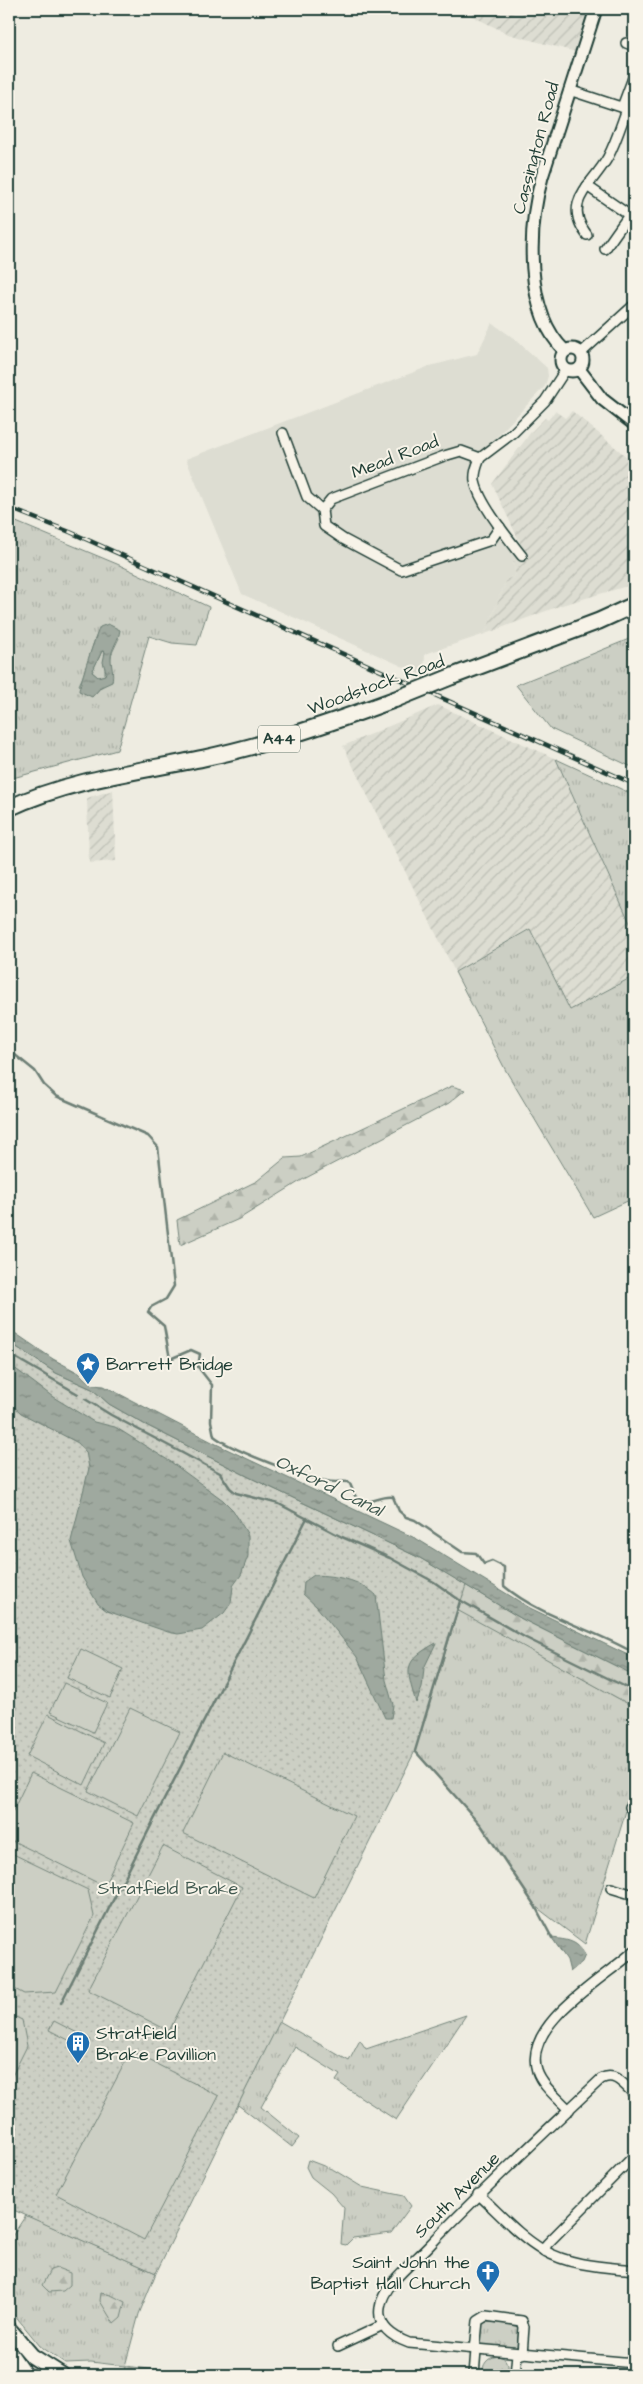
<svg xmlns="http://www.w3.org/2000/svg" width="643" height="2384" font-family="'Architects Daughter',sans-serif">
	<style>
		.built { fill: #ddddd2 }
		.industrial { fill: url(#industrial-furrows) }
		.grass { fill: url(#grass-tufts); stroke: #76867c; fill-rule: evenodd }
		.forest { fill: url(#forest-firs); stroke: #76867c }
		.park { fill: url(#park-dots); stroke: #76867c }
		.pitch { fill: #cccfc4; stroke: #76867c }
		.water { fill: url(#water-ripples); stroke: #6c7e74; fill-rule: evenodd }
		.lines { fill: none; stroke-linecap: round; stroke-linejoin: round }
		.stream { stroke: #6c7e74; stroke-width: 2.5 }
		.street-casing { stroke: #1f3d34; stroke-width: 12 }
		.secondary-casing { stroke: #1f3d34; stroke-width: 15 }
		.primary-casing { stroke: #1f3d34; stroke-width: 18 }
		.highway-casing { stroke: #1f3d34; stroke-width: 19 }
		.street { stroke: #f7f3e8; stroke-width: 9 }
		.secondary { stroke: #f7f3e8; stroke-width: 11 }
		.primary { stroke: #f7f3e8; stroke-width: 14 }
		.highway { stroke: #f7f3e8; stroke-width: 15 }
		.rail-casing { stroke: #1f3d34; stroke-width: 4.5 }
		.rail { stroke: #f7f3e8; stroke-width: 2.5; stroke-dasharray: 8; stroke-linecap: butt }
		.highway-bridge-casing { stroke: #1f3d34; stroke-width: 19; stroke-linecap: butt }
		.highway-bridge { stroke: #f7f3e8; stroke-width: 15 }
		.labels { text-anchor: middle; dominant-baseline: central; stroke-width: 4; stroke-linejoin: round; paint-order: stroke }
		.shield { fill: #f7f3e8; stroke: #60746a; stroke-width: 1 }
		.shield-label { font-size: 16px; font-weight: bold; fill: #1f3d34 }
		.street-label { font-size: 18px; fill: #1f3d34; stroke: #f7f3e8 }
		.poi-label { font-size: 18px; fill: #1f3d34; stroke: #f7f3e8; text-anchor: start }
		.park-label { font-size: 18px; fill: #425a51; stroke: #f7f3e8 }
		.water-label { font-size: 19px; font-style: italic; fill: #3f584f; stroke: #f7f3e8 }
	</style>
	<defs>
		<pattern id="industrial-furrows" width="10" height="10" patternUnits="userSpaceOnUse" patternTransform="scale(1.25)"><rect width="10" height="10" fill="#ddddd2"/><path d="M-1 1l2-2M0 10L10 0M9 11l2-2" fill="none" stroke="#bdbfb5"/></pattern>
		<pattern id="grass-tufts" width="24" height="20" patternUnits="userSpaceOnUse" patternTransform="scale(1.25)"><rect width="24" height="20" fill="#cccfc4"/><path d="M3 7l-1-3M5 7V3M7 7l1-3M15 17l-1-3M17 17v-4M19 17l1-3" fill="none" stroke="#afb3a9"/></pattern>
		<pattern id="forest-firs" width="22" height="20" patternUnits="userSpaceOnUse" patternTransform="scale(1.25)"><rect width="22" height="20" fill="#cccfc4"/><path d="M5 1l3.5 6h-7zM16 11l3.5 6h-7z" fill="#afb3a9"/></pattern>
		<pattern id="park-dots" width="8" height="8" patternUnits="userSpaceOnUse" patternTransform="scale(1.25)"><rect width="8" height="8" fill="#cccfc4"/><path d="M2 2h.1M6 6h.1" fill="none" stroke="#afb3a9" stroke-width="1.8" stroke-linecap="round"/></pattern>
		<pattern id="water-ripples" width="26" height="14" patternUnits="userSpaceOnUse" patternTransform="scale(1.25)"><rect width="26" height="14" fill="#9fa99f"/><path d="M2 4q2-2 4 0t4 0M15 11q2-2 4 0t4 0" fill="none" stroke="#818b82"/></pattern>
	</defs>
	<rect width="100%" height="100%" fill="#eeece1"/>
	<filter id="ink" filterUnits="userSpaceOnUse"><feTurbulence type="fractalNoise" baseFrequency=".02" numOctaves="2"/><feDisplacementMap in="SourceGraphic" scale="10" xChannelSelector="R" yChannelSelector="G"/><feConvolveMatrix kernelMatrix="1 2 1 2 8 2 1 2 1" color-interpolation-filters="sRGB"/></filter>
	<g filter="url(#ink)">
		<!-- built -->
		<path class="built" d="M492,323L515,339L547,368L548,376L545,386L472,463L471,482L517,560L513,562L516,576L507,579L485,634L425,654L424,676L242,594L186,459L430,366L477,354Z"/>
		<!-- industrial -->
		<g class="industrial">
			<path d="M458,9H590L576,52L508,34Z"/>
			<path d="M555,411L565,418L572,411L634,463V584L562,605L485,634L507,579L516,576L513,562L526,555L492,484L532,431L545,418L548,420Z"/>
			<path d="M438,705L556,759L634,932V976L570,1011L530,929L455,972L343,746Z"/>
			<path d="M113,790L116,861L89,863L87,798Z"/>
		</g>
		<!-- grass -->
		<g class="grass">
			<path d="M9,519L117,564L209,607L197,645L172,643L149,636L117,750L9,779ZM101,627L119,638L111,655L108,683L101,687L96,693L79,685C89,666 90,645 101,627Z"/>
			<path d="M634,637V768L551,729L516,685Z"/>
			<path d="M102,651L105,652V675L98,677L92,672Z"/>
			<path d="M556,759L634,795V932Z"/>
			<path d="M530,929L570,1010L634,976V1198L593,1217L506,1071L455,972Z"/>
			<path d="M304,1524L634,1707V1785L585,1944L535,1906L481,1825L415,1751L413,1753Z"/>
			<path d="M466,2015L396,2120L336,2081L340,2075L295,2047L261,2107L299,2138L292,2147L238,2105L279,2021L349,2061L360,2040L366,2049Z"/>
			<path d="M308,2160L334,2170L362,2187L404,2196L411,2206L391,2233L353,2238L346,2245L341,2244L344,2208L331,2193L311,2177L306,2167Z"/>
			<path d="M26,2215L156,2273L139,2314L125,2366L91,2362L65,2363L40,2346L9,2308V2241Z"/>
			<path d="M485,2322L505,2323L519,2327L517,2349L480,2345V2325Z"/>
			<path d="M20,2353L34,2365L51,2375H31L17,2354Z"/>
			<path d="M498,2356L504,2358L508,2365V2375H482C483,2364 486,2358 498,2356Z"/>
		</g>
		<!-- forest -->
		<g class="forest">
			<path d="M452,1086L465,1090L449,1103L302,1180L239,1219L180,1245L177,1220L257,1181L285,1158L301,1157Z"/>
			<path d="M9,1342L298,1500L420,1558L522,1619L634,1675V1707L457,1610Z"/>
			<path d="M57,2268L70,2273V2285L63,2291L49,2292L42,2285L50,2270Z"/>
			<path d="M101,2293L111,2295L125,2302L121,2318L114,2324L100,2301Z"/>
			<path d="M125,2366L166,2371L168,2374L126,2375L124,2374Z"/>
		</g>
		<!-- park -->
		<path class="park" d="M9,1342L56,1373L92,1389L109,1404L144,1424L253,1479L420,1558L466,1585L415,1751L238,2105L156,2273L9,2208Z"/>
		<!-- pitch -->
		<g class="pitch">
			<path d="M81,1649L123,1669L110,1698L67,1678Z"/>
			<path d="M64,1683L107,1703L93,1732L50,1712Z"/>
			<path d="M130,1708L180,1732L138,1816L88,1791Z"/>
			<path d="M48,1714L104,1743L84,1785L27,1756Z"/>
			<path d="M223,1752L354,1816L314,1898L183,1833Z"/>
			<path d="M31,1773L134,1823L104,1886L9,1839V1819Z"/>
			<path d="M163,1846L242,1887L169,2031L88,1990Z"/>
			<path d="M9,1852L88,1890L94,1916L56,1992L24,1994L9,1986Z"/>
			<path d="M9,2014L22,2020L27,2046L9,2082Z"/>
			<path d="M54,2021L91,2040L86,2049L49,2030Z"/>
			<path d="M131,2051L219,2096L144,2240L56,2194Z"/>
		</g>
		<!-- water -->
		<g class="water">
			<path d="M108,624L120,630C119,640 111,648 111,658C111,667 114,672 112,682L101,687L92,697L79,691C79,686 97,631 100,627C102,626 106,625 108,624ZM102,651L105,652L103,662L106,672L105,675L98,677L92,672Z"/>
			<path d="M9,1329L53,1359L79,1373L87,1381L93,1385L104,1386L216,1444L417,1539L530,1608L634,1658V1675L522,1619L420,1558L253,1479L144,1424L109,1404L92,1389L56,1373L9,1342Z"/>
			<path d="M9,1364L53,1397L94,1422L115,1427L171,1462L223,1500L233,1510L248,1535V1556L241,1575L233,1586L231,1603L224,1613L202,1630L178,1634L168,1632L107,1611L98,1604L82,1577L71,1541L89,1468L86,1452L78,1443L21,1413L9,1402Z"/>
			<path d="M314,1575C337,1576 358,1579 376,1595L386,1680L393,1705L391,1718H385L357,1657L317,1607L303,1594L304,1582Z"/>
			<path d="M436,1643L424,1668L422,1688L416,1703C406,1668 402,1662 436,1643Z"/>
			<path d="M552,1938C567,1940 577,1940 585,1955L582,1962L570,1972L567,1960Z"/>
		</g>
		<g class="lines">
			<!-- stream -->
			<g class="stream">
				<path d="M9,1050L35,1071L44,1085L56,1096L148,1136L158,1147L174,1286L166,1299L151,1307L148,1312L164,1326L170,1359L191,1350L200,1354L198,1367L212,1385L211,1421L214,1436C231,1450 303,1477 326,1481C334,1483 342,1481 349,1482C352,1487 353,1493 356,1497C366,1509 381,1494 393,1497L399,1511L406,1517L415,1520L462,1552L476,1553L484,1564L492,1561L504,1567V1586C541,1617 593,1629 634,1653"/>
				<path d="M9,1354L78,1394"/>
				<path d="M85,1399L111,1415L220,1473L230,1488L236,1493L279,1504L342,1537L390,1558L434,1582L458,1599L526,1638L634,1691"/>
				<path d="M460,1601L415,1751L481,1825L535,1906L552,1938"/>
				<path d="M61,2003L307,1518"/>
			</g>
			<!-- street casing -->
			<g class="street-casing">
				<g id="street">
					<path d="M626,43L634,46"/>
					<path d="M569,90L627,109C621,125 616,142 608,157C593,185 561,201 587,235"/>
					<path d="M622,107L634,75"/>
					<path d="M587,186L629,215L605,249"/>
					<path d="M634,207L629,215L634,218"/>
					<path d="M581,353L634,305"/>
					<path d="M283,433L307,497L322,510L324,526L343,539L401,570L491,540L500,527"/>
					<path d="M480,458L513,433L545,401L566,369"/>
					<path d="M480,458C477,466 474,472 475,481C479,503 508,538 522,556"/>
					<path d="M322,510L331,499L444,456L461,451L480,458"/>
					<path d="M630,1807L634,1809"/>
					<path d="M611,1888L634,1895"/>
					<path d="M634,2094C624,2085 615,2071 601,2079C543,2134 484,2188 429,2246C413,2263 383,2284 380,2308C377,2327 393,2337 409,2343L634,2363"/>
					<path d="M569,2110C558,2098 542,2086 537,2071C522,2024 605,1978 634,1951"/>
					<path d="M478,2194C499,2213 519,2236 543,2250C570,2266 605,2267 634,2270"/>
					<path d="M544,2251L547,2244L634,2156"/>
					<path d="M338,2346L383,2325"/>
					<path d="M475,2350L478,2321L486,2316L522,2321L524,2327L522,2354"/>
					<path d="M474,2375L476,2350"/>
					<path d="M515,2375L517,2354"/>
				</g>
			</g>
			<!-- secondary casing -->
			<g class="secondary-casing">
				<g id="secondary">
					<circle cx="572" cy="360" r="11"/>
					<path d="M565,351C524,312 528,228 542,177L596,9"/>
					<path d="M579,369L602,399L634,424"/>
				</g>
			</g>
			<!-- primary casing -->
			<g class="primary-casing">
				<g id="primary">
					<path d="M9,2329L32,2356L62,2375"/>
					<path d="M9,2352L25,2375"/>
				</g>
			</g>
			<!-- highway casing -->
			<g class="highway-casing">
				<g id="highway">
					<path d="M453,676L599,621L634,605"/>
					<path d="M9,808C71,779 138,772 204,758C270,744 333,722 396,699"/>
				</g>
			</g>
			<!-- street -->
			<use href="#street" class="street"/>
			<!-- secondary -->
			<use href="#secondary" class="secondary"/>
			<!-- primary -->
			<use href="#primary" class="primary"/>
			<!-- highway -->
			<use href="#highway" class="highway"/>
			<!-- rail casing -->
			<g class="rail-casing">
				<path id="rail" d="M9,508L70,532L634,784"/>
			</g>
			<!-- rail -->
			<use href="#rail" class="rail"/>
			<!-- highway-bridge casing -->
			<g class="highway-bridge-casing">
				<path id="highway-bridge" d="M396,699L453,676"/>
			</g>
			<!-- highway-bridge -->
			<use href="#highway-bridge" class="highway-bridge"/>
		</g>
	</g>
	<!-- icons -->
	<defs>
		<g id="sight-pin" transform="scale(1.25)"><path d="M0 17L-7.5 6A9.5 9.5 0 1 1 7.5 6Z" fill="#1f6fb2" stroke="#f7f3e8"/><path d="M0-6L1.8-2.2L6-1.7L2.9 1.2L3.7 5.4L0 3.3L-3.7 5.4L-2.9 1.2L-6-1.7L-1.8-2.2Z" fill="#fff"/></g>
		<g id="building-pin" transform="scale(1.25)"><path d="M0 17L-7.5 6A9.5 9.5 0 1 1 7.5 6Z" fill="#1f6fb2" stroke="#f7f3e8"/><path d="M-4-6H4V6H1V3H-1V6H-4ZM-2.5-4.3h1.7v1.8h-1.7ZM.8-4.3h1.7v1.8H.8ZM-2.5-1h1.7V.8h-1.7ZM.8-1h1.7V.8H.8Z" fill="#fff"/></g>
		<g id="church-pin" transform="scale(1.25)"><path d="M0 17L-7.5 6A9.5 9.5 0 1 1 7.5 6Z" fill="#1f6fb2" stroke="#f7f3e8"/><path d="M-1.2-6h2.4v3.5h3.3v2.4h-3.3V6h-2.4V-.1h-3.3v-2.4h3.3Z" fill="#fff"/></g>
	</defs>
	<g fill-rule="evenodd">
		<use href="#sight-pin" x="88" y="1364"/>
		<use href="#building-pin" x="78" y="2043"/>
		<use href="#church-pin" x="488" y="2272"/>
	</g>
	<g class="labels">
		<!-- shield labels -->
		<rect class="shield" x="258" y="725.5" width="42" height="27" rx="4"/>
		<g class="shield-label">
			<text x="279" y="739">A44</text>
		</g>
		<!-- street labels -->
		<g class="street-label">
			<text transform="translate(536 148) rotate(-75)">Cassington Road</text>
			<text transform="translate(395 457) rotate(-21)">Mead Road</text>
			<text transform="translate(376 685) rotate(-20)">Woodstock Road</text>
			<text transform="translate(457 2195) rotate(-45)">South Avenue</text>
		</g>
		<!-- poi labels -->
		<g class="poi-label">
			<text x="106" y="1364">Barrett Bridge</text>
			<text x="96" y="2033">Stratfield<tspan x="96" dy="21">Brake Pavillion</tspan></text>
			<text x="470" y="2262" text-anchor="end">Saint John the<tspan x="470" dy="21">Baptist Hall Church</tspan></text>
		</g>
		<!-- park labels -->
		<g class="park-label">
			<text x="168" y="1888">Stratfield Brake</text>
		</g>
		<!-- water labels -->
		<g class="water-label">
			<text transform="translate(329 1486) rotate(26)">Oxford Canal</text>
		</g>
	</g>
	<!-- margin -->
	<rect width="643" height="2384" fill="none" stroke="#f7f3e8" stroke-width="30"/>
	<rect x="15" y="15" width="613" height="2354" fill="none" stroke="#1f3d34" stroke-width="2" filter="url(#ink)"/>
</svg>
